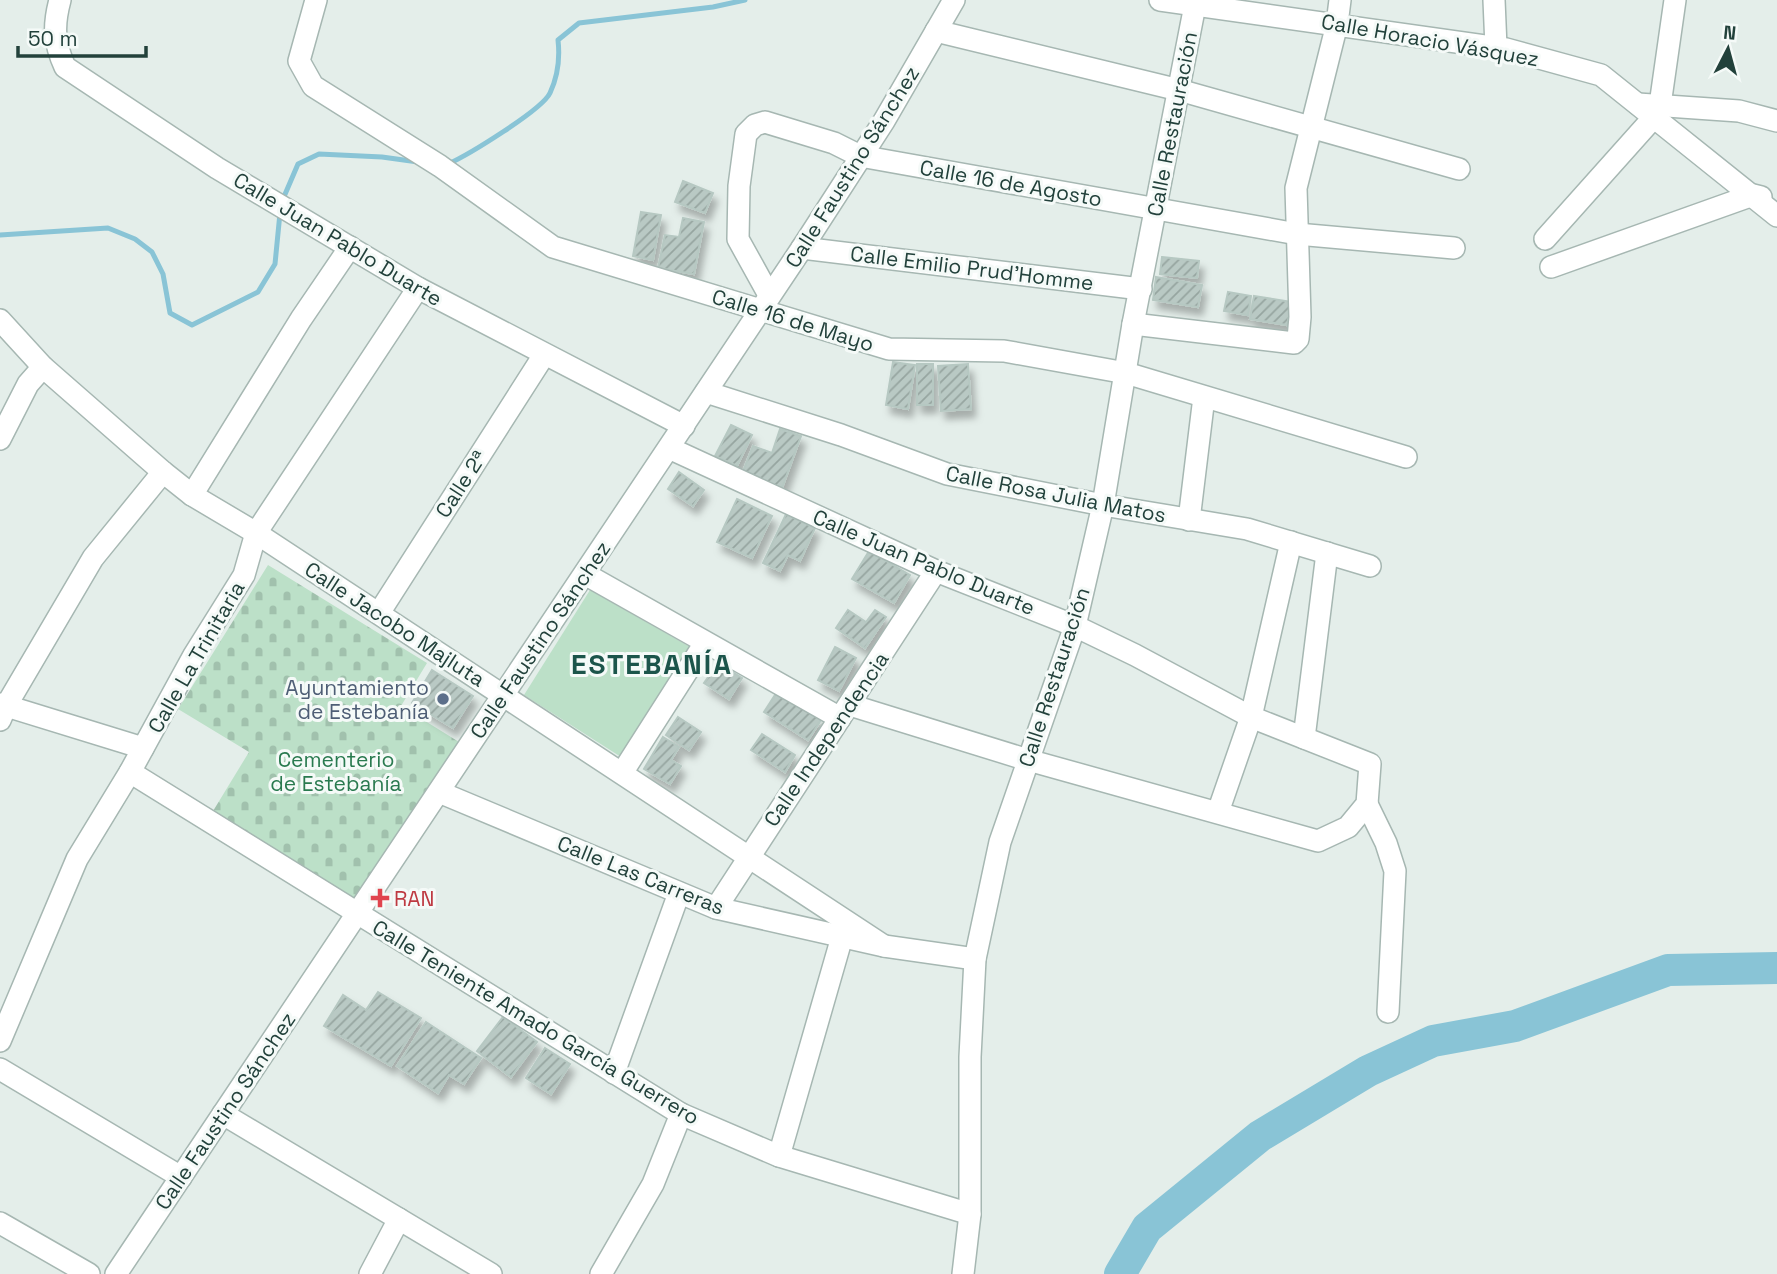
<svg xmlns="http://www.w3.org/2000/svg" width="1777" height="1274" font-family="'Space Grotesk',sans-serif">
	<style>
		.cemetery { fill: url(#cemetery-stones) }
		.green { fill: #bce0c8 }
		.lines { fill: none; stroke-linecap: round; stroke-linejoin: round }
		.stream { stroke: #89c4d6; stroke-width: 5 }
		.river { stroke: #89c4d6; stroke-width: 32 }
		.building { fill: url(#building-hatch); stroke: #b6c8c2; stroke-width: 2; filter: url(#shadow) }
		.minor-casing { stroke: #a6b7b2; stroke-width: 24 }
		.minor { stroke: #fff; stroke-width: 21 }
		.service-dot { fill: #5c6f8a; stroke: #f5faf8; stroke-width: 2.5 }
		.health-dot { fill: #e0444e; stroke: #f5faf8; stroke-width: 2.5 }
		.labels { text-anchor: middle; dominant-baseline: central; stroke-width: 6; stroke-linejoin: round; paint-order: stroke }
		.street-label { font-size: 21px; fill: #22413b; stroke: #f5faf8 }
		.service-label { font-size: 21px; fill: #4e5e75; stroke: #f5faf8; text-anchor: end }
		.park-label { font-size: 21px; fill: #297a4f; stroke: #f5faf8 }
		.health-label { font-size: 21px; fill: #be3a42; stroke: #f5faf8; text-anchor: start }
		.district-label { font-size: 28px; font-weight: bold; letter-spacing: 2px; fill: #1c554b; stroke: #f5faf8 }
	</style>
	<defs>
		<pattern id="cemetery-stones" width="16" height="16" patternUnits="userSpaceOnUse" patternTransform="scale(1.75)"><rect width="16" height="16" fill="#bce0c8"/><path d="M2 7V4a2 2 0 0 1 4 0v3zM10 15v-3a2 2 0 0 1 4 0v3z" fill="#a1c1ad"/></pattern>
		<pattern id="building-hatch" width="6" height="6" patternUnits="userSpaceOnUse" patternTransform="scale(1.75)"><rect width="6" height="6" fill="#b9c9c4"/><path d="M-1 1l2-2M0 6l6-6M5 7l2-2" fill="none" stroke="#96a5a0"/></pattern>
		<filter id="shadow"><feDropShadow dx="4.5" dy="8" stdDeviation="3.5" flood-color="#0004"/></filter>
	</defs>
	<rect width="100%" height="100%" fill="#e4eeea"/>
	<!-- cemetery -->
	<path class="cemetery" d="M268,565L427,663L401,706L459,742L357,906L210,816L249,752L178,709Z"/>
	<!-- green -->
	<path class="green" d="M590,590L692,648L621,757L524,695Z"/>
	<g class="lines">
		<!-- stream -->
		<g class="stream">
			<path d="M448,164C468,155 542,110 550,93C558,76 560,58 558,40L579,23L713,7L745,0"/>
			<path d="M283,199L298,164L319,154L382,157L418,162"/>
			<path d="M0,235L108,228L135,239L152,252L163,274L170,313L192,325L258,292L275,264L280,213"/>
		</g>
		<!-- river -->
		<path class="river" d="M1120,1274L1147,1228L1260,1136L1368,1071L1433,1041L1515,1026L1668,970L1777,968"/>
	</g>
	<!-- building -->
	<g class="building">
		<path d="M683,181L713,193L705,213L675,202Z"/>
		<path d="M641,212L661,215L653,260L633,256Z"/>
		<path d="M683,218L704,222L694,274L658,268L665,235L679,237Z"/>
		<path d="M1162,257L1199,261L1197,278L1160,274Z"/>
		<path d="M1156,277L1202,285L1198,307L1153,300Z"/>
		<path d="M1228,292L1251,296L1248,315L1224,311Z"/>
		<path d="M1254,296L1292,302L1287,325L1250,319Z"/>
		<path d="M893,362L915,365L908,409L886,405Z"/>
		<rect x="917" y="364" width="16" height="41"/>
		<path d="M968,364L971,409L941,411L938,366Z"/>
		<path d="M731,425L752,435L737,466L715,456Z"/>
		<path d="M780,429L801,436L782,488L742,474L753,446L772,453Z"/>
		<path d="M679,472L704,490L693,506L668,489Z"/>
		<path d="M737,499L772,516L752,558L717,542Z"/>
		<path d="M786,514L815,528L800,561L788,555L780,571L763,563Z"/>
		<path d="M869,551L910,575L894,603L852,579Z"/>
		<path d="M848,610L866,622L875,610L886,617L865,648L836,628Z"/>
		<path d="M835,647L856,658L839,691L818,680Z"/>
		<path d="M718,663L742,678L729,699L704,683Z"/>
		<path d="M432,670L473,696L453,728L412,703Z"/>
		<path d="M777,692L821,720L808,740L764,712Z"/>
		<path d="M678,717L701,732L689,750L666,735Z"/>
		<path d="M762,734L795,755L785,772L751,750Z"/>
		<path d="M663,737L679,747L671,760L681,766L670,784L644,769Z"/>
		<path d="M378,992L421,1018L391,1066L324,1026L343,995L366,1010Z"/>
		<path d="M503,1017L537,1042L511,1077L477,1051Z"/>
		<path d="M426,1022L481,1058L464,1084L449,1075L438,1093L397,1066Z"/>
		<path d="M545,1048L570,1064L551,1094L526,1078Z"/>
	</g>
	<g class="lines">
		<!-- minor casing -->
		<g class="minor-casing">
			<g id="minor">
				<path d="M60,0C53,26 54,43 65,67L217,168L418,288L684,426"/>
				<path d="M316,0L299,61L313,86L440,166L553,247L889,349L1004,351L1126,373L1406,457"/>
				<path d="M1160,0L1506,49L1601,75L1777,216"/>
				<path d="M1494,0L1496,47"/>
				<path d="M936,31L1179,90L1459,169"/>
				<path d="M1638,104L1739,111L1777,121"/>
				<path d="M1660,105L1675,0"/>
				<path d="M1545,239L1654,117"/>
				<path d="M802,248L1141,289"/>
				<path d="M1551,267L1753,195L1761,197"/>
				<path d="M769,295L738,239L739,186L746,134L755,125L765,122L834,143L860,156L1297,234L1454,248"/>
				<path d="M0,320L43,367L163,472L192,495L256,533L884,946"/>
				<path d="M1133,324L1294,343L1298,339L1300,317L1296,188L1337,24L1340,0"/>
				<path d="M706,392L841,435L947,474L1103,505L1247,529L1370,566"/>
				<path d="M0,439L28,384L43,367"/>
				<path d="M669,448L936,571L1075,626L1135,655L1251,717L1370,764L1367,804L1348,827L1318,841L1028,760L850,705"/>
				<path d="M192,495L301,319L350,247"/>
				<path d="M1189,520L1204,397"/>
				<path d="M585,574L840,718"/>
				<path d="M379,613L544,355"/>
				<path d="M0,704L143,748"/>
				<path d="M0,720L6,706L93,558L163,472"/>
				<path d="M1304,738L1327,553"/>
				<path d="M130,772L681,1114L779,1156L970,1214"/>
				<path d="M622,773L705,643"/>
				<path d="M439,792L716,908L884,946L975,959"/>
				<path d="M1367,804L1386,843L1395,871L1388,1012"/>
				<path d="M1218,812L1251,717L1291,542"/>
				<path d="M716,908L936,571"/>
				<path d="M0,1041L77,859L130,772L194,655L244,575L256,533L418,288"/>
				<path d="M0,1069L181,1177"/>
				<path d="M614,1073L679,893"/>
				<path d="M223,1114L491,1274"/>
				<path d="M779,1156L846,923"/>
				<path d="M0,1223L89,1274"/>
				<path d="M116,1274L802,248L884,121L954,0"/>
				<path d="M370,1274L399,1219"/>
				<path d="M601,1274L653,1184L681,1114"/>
				<path d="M963,1274L970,1214V1057L975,959L1000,842L1075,626L1103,505L1133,324L1196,0"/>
			</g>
		</g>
		<!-- minor -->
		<use href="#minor" class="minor"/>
	</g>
	<!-- markers -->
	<circle class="service-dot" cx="443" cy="699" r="7"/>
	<path class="health-dot" d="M376.5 887.5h7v7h7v7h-7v7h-7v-7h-7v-7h7z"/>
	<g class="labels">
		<!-- street labels -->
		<g class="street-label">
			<text transform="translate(1430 40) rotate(10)">Calle Horacio Vásquez</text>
			<text transform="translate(1172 124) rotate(-79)">Calle Restauración</text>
			<text transform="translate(852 167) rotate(-58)">Calle Faustino Sánchez</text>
			<text transform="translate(1011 183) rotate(10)">Calle 16 de Agosto</text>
			<text transform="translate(338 239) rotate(31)">Calle Juan Pablo Duarte</text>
			<text transform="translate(972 268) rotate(7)">Calle Emilio Prud'Homme</text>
			<text transform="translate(793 320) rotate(17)">Calle 16 de Mayo</text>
			<text transform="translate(461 484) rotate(-57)">Calle 2ª</text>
			<text transform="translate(1056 494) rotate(11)">Calle Rosa Julia Matos</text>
			<text transform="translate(924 562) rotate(23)">Calle Juan Pablo Duarte</text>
			<text transform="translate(395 624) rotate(33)">Calle Jacobo Majluta</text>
			<text transform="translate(540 640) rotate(-56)">Calle Faustino Sánchez</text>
			<text transform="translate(196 657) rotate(-60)">Calle La Trinitaria</text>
			<text transform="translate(1054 677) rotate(-72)">Calle Restauración</text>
			<text transform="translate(826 739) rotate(-56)">Calle Independencia</text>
			<text transform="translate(641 875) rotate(22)">Calle Las Carreras</text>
			<text transform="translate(536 1022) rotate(31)">Calle Teniente Amado García Guerrero</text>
			<text transform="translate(225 1111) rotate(-56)">Calle Faustino Sánchez</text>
		</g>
		<!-- service labels -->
		<g class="service-label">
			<text x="429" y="687">Ayuntamiento<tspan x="429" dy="24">de Estebanía</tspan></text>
		</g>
		<!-- park labels -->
		<g class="park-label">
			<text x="336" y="759">Cementerio<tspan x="336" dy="24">de Estebanía</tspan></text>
		</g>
		<!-- health labels -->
		<g class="health-label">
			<text x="394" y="898">RAN</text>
		</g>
		<!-- district labels -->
		<g class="district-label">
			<text x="652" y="664">ESTEBANÍA</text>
		</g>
	</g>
	<!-- north arrow -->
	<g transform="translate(1728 49) rotate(6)" stroke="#f5faf8" stroke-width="5" paint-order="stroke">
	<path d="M0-5L12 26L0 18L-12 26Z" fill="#22413b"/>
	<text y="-10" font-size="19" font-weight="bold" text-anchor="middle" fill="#22413b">N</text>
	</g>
	<!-- scale -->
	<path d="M18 46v10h128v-10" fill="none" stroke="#22413b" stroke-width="3.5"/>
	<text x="28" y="46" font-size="21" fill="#22413b" stroke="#f5faf8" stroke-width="5" paint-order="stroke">50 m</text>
</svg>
